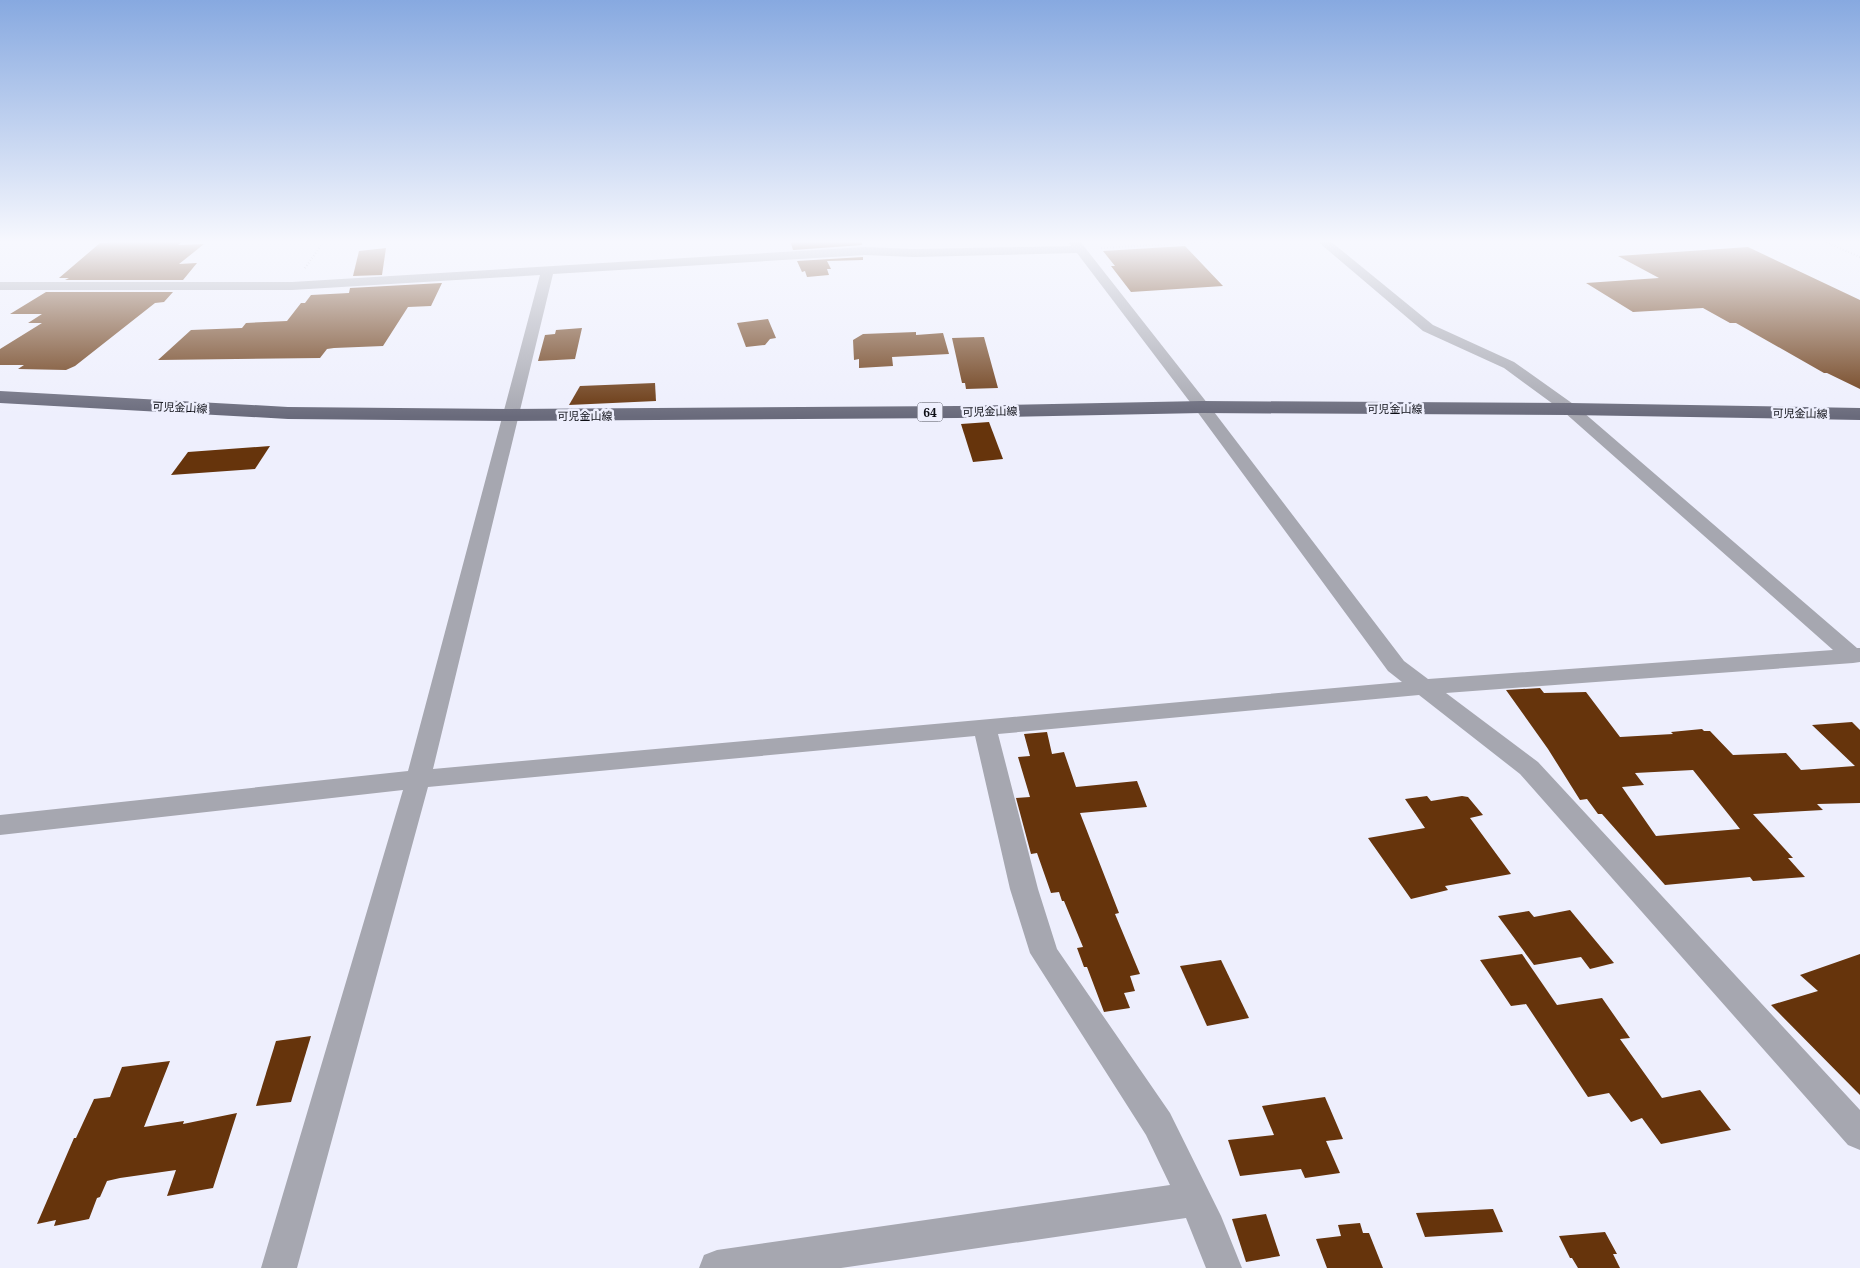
<svg xmlns="http://www.w3.org/2000/svg" width="1860" height="1268" font-family="'Noto Serif','Noto Sans JP',serif">
	<style>
		.building { fill: #66340c; fill-rule: evenodd }
		.lines { fill: none; stroke-linecap: round; stroke-linejoin: round }
		.path { stroke: #9a9ba6; stroke-width: 2; stroke-dasharray: 0.5 2.5; stroke-linecap: butt }
		.minor { fill: #a6a7b0; fill-rule: evenodd }
		.primary { fill: #696a7b; fill-rule: evenodd }
		.labels { text-anchor: middle; dominant-baseline: central; stroke-width: 5; stroke-linejoin: round; paint-order: stroke }
		.far-street-label { font-size: 11px; fill: #0c0d14; stroke: #eeeffd }
		.shield { fill: #eeeffd; stroke: #50515a; stroke-width: 1 }
		.shield-label { font-size: 12px; font-weight: bold; fill: #0c0d14 }
	</style>
	<rect width="100%" height="100%" fill="#eeeffd"/>
	<!-- building -->
	<g class="building">
		<path d="M111,240H184L178,245L204,244L179,264L197,263L183,280H65L69,278H59L100,243H108Z"/>
		<path d="M790,240H862V245L793,250Z"/>
		<path d="M1185,246L1223,286L1131,292L1111,266H1115L1103,251Z"/>
		<path d="M1748,247L1860,300V389L1827,373H1824L1736,323H1730L1703,308L1633,312L1586,283L1659,278L1618,256Z"/>
		<path d="M386,248L382,275L353,276L359,251Z"/>
		<path d="M863,257V260L827,261L831,269H827L829,275L807,277L805,271L802,272L797,261Z"/>
		<path d="M442,283L431,306L408,307L383,346L334,348L327,349L320,358L158,360L191,330L242,328L246,323L287,321L301,303H305L311,295L349,293L350,288Z"/>
		<path d="M46,292H173L164,302L155,303L75,366L66,370L18,369L24,365H0V349L42,323H28L42,314H10Z"/>
		<path d="M768,319L776,338L770,339L765,345L746,347L737,323Z"/>
		<path d="M582,328L575,359L538,361L545,335L555,334L556,330Z"/>
		<path d="M916,332V335L943,333L949,354L892,357L893,366L859,368V359L854,360L853,340L863,334Z"/>
		<path d="M984,337L998,388L966,389L965,383H962L952,338Z"/>
		<path d="M655,383L656,401L569,405L580,386Z"/>
		<path d="M989,422L1003,459L973,462L961,424Z"/>
		<path d="M270,446L255,469L171,475L188,452Z"/>
		<path d="M1540,688L1544,693L1586,692L1620,737L1673,734L1671,732L1702,729L1704,731H1710L1733,755L1786,753L1801,770L1855,766L1812,725L1852,722L1860,730V803L1817,804L1823,810L1753,814L1793,858H1788L1805,877L1753,881L1750,877L1665,885L1602,814H1598L1587,799L1580,800L1548,749L1506,690ZM1693,770L1729,815L1740,829L1656,836L1622,787L1644,785L1635,773Z"/>
		<path d="M1047,732L1052,754L1064,752L1076,787L1137,781L1147,807L1080,813L1119,913L1115,914L1140,974L1130,976L1135,991L1124,993L1130,1008L1104,1012L1087,967H1084L1077,948L1083,947L1064,901H1062L1059,892L1051,893L1037,853L1031,854L1016,798L1030,797L1018,757L1030,756L1024,734Z"/>
		<path d="M1427,796L1431,801L1462,796L1468,797L1483,815L1470,818L1511,874L1445,886L1448,890L1411,899L1368,838L1425,828L1405,799Z"/>
		<path d="M1570,910L1614,963L1590,969L1581,957L1534,965L1498,916L1529,911L1534,917Z"/>
		<path d="M1522,954L1557,1005L1602,998L1630,1038L1620,1039L1662,1098L1700,1090L1731,1130L1661,1144L1642,1118L1631,1122L1609,1093L1588,1097L1526,1004L1511,1006L1480,960Z"/>
		<path d="M1860,954V1095L1771,1005L1818,991L1800,975Z"/>
		<path d="M1221,960L1249,1018L1207,1026L1180,966Z"/>
		<path d="M311,1036L291,1102L256,1106L276,1041Z"/>
		<path d="M170,1061L144,1127L184,1121L183,1124L237,1113L213,1188L167,1196L176,1170L120,1178L107,1181L100,1197L97,1198L89,1219L54,1226L56,1220L37,1224L74,1138H76L94,1099L110,1097L122,1067Z"/>
		<path d="M1325,1097L1343,1139L1326,1141L1340,1173L1305,1178L1301,1169L1240,1176L1228,1140L1274,1135L1262,1106Z"/>
		<path d="M1493,1209L1503,1232L1425,1237L1416,1213Z"/>
		<path d="M1266,1214L1280,1256L1246,1262L1232,1219Z"/>
		<path d="M1360,1223L1363,1233H1369L1383,1268H1327L1316,1239L1341,1236L1338,1225Z"/>
		<path d="M1605,1232L1617,1254H1613L1620,1268H1578L1572,1258H1570L1559,1236Z"/>
	</g>
	<g class="lines">
		<!-- path -->
		<g class="path">
			<path d="M1821,240L1860,257"/>
			<path d="M1101,248L1252,240"/>
			<path d="M305,268L325,240"/>
		</g>
		<!-- minor -->
		<path class="minor" d="M1067,240H1079L1208,404L1404,661L1428,679L1833,650L1564,412L1504,368L1423,331L1316,240H1329L1433,325L1514,362L1576,406L1857,648H1860V662L1853,663L1446,693L1538,762L1860,1110V1150L1848,1145L1520,774L1419,695L998,734L1038,889L1057,949L1170,1113L1221,1216L1242,1268H1206L1186,1218L841,1268H699L704,1255L717,1250L1170,1185L1146,1135L1030,953L1010,889L975,736L428,787L297,1268H261L403,790L0,835V815L408,771L540,275L292,290H0V282H292L865,247L914,249L1071,246ZM1077,253L1196,410L1388,671L1402,682L433,769L553,274L865,255L914,257Z"/>
		<!-- primary -->
		<path class="primary" d="M0,391L288,407L509,409L958,406L1202,401L1570,403L1860,408V420L1570,415L1202,413L958,418L509,421L288,419L0,403Z"/>
	</g>
	<!-- sky -->
	<linearGradient id="sky" x2="0" y2="1"><stop stop-color="#87a9e0"/><stop offset="0.58" stop-color="#f7f8fe"/><stop offset="1" stop-color="#f7f8fe" stop-opacity="0"/></linearGradient>
	<rect width="1860" height="417" fill="url(#sky)"/>
	<g class="labels">
		<!-- far-street labels -->
		<g class="far-street-label">
			<text transform="translate(180 407) rotate(3)">可児金山線</text>
			<text x="1395" y="408">可児金山線</text>
			<text transform="translate(990 411) rotate(-1)">可児金山線</text>
			<text transform="translate(1800 413) rotate(1)">可児金山線</text>
			<text x="585" y="415">可児金山線</text>
		</g>
		<!-- shield labels -->
		<rect class="shield" x="917.5" y="402.5" width="25" height="19" rx="4"/>
		<g class="shield-label">
			<text x="930" y="412">64</text>
		</g>
	</g>
</svg>
